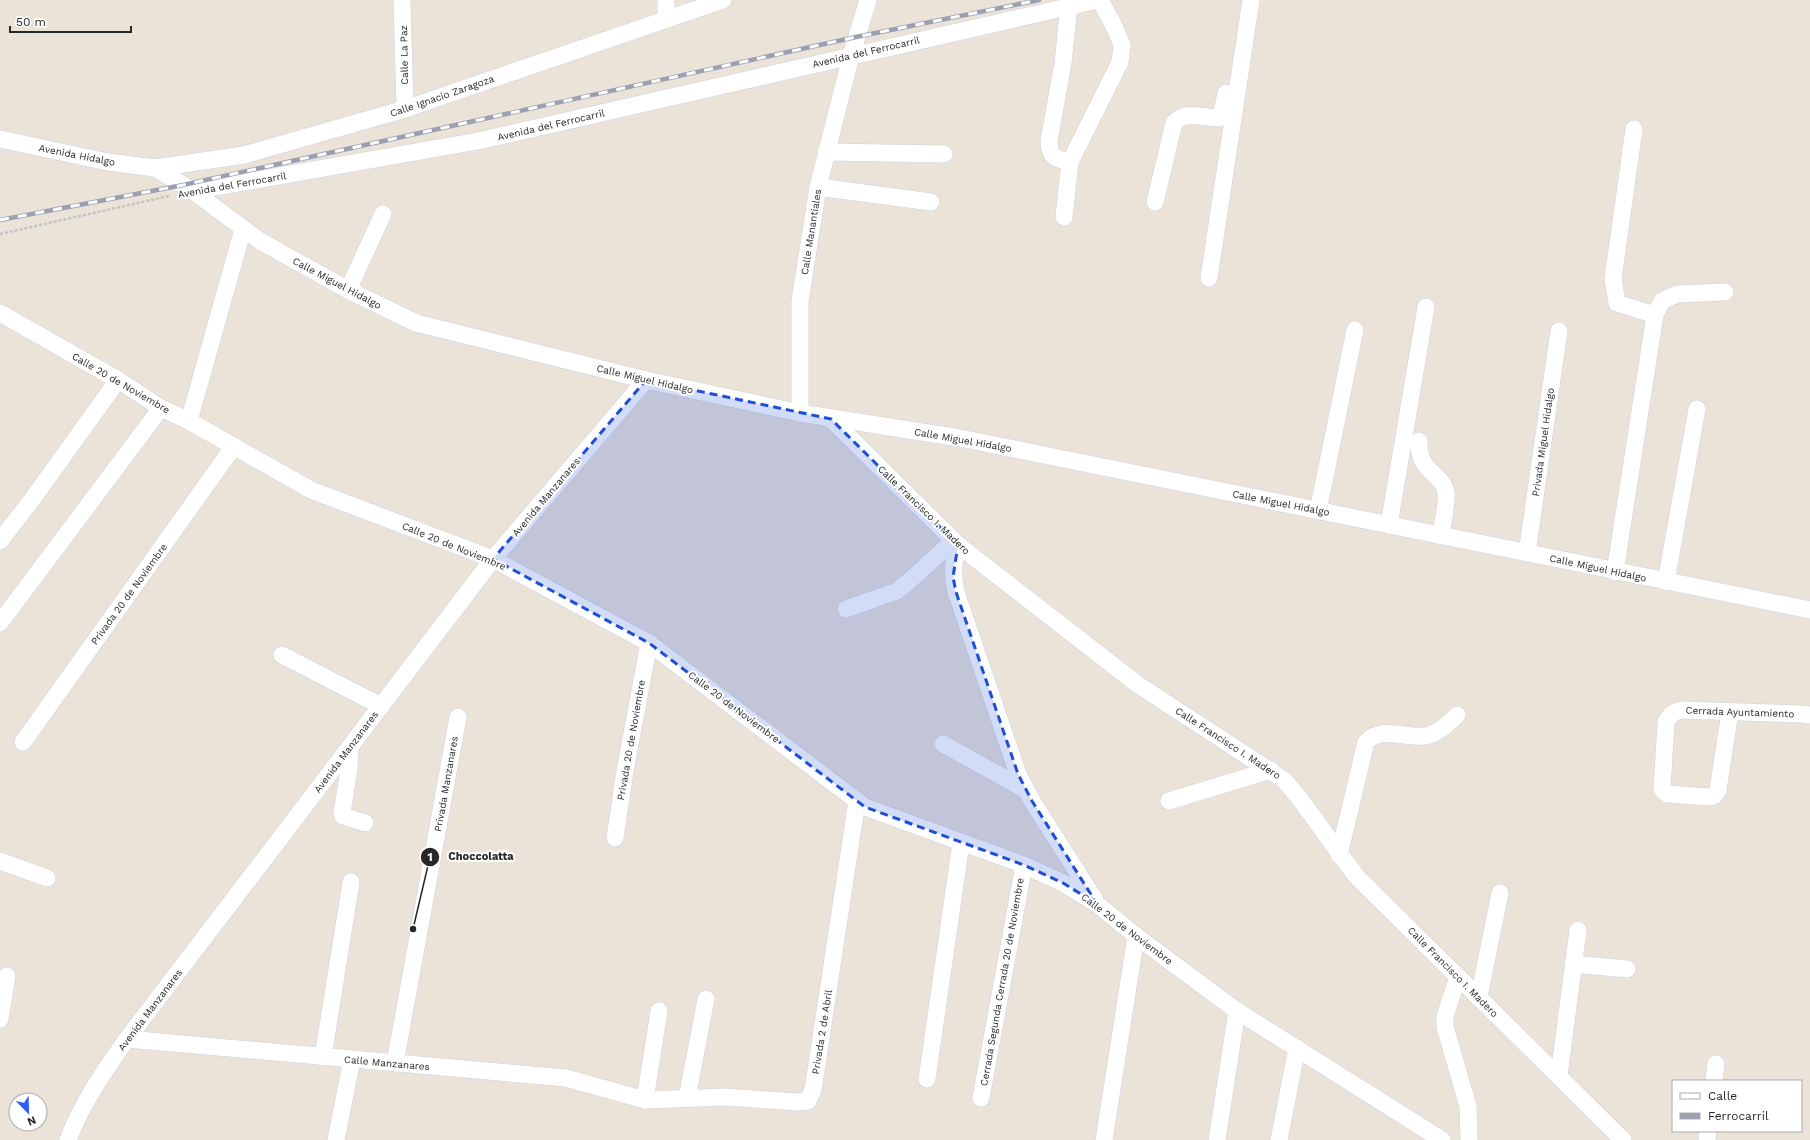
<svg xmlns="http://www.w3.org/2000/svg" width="1810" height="1140" font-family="'Work Sans',sans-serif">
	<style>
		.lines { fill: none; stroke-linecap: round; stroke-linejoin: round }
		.minor-casing { stroke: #cdd2e1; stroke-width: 18 }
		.path { stroke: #c3c3c3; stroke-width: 2.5; stroke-dasharray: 3 2; stroke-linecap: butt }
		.minor { stroke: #fff; stroke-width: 17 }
		.rail-casing { stroke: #9b9fb2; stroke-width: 4.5 }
		.rail { stroke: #fff; stroke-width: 3; stroke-dasharray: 9; stroke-linecap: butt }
		.marked { fill: #1d4ed8; fill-opacity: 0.2; stroke: #1d4ed8; stroke-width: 3; stroke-dasharray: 8 5; stroke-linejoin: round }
		.labels { text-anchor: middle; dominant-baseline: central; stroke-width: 4; stroke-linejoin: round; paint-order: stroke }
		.street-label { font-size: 10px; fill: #272727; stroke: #fff }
		.leader { fill: none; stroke: #272727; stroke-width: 1.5 }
		.callout-dot { fill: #272727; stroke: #fff; stroke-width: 1.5 }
		.mark-label { font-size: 12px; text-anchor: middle; font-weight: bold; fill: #fff }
		.callout-label { font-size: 11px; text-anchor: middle; font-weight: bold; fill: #272727; stroke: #fff; stroke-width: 4; stroke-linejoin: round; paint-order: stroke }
	</style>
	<rect width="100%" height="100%" fill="#ebe2d8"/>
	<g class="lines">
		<!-- minor casing -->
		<g class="minor-casing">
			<g id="minor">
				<path d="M402,0L405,109"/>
				<path d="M1069,6L1063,63L1049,141C1050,159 1055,158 1070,162L1120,62L1122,45L1114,26L1100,0"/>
				<path d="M666,19V0"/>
				<path d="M1634,129L1613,279L1617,303L1655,315"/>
				<path d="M0,139L108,162L155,168L244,155L405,109L723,0"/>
				<path d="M826,152L944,154"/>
				<path d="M155,168L193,191L260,241L348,290L416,323L646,380L800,413L960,438L1810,610"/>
				<path d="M818,187L931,202"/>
				<path d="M193,191L478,141L1098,0"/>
				<path d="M1155,202L1174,123C1184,111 1202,117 1217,118L1221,117L1226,93"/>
				<path d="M1064,217L1070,162"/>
				<path d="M1209,278L1251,0"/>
				<path d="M348,290L383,214"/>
				<path d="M0,313L118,380L161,408L189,421L311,490L493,559L649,643L865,807L1024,865L1063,883L1097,904L1136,936L1237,1011L1442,1140"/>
				<path d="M800,413V301L818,187L851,56L868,0"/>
				<path d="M831,419L958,545L1137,684L1284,780C1311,810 1332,846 1358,878L1623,1140"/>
				<path d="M189,421L243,229"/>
				<path d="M1419,441C1418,473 1441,471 1446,492C1448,502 1442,524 1441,536"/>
				<path d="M1318,511L1355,330"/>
				<path d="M1389,525L1426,307"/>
				<path d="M0,541L31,501L118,380"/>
				<path d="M958,545C953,564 952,574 956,592L1018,774L1032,801L1095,900"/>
				<path d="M1527,553L1559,331"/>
				<path d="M1615,572L1655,315L1662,301L1677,294L1725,292"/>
				<path d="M1666,582L1697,409"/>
				<path d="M846,609L897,591L907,583L953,541"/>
				<path d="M0,623L161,408"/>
				<path d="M282,655L381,706"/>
				<path d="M1730,712L1718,790L1714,796L1709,797L1667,794L1662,789L1666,722C1670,715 1673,712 1681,710L1802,714L1810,715"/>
				<path d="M23,742L234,446"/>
				<path d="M943,744L1026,790"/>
				<path d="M350,747L349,769L342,813L343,816L365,823"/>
				<path d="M1169,801L1271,770"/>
				<path d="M615,838L625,771L649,643"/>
				<path d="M1339,855L1366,742C1382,725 1405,739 1426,736C1439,733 1448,724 1457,715"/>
				<path d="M0,861L47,878"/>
				<path d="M1573,964L1627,969"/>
				<path d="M1458,977L1445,1016V1027L1468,1106L1469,1140"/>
				<path d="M1479,997L1500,893"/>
				<path d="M0,1019L7,976"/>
				<path d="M127,1039L566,1078L645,1100L726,1097L797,1102L808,1101L813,1090L857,801"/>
				<path d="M323,1057L351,882"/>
				<path d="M395,1063L458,717"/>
				<path d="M1559,1076L1578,930"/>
				<path d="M927,1079L961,843"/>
				<path d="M1714,1081L1716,1064"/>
				<path d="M687,1098L706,999"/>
				<path d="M981,1098L1024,865"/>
				<path d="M645,1100L659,1011"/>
				<path d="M68,1140C82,1103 104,1071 127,1039L493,559L646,380"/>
				<path d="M336,1140L352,1059"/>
				<path d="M1104,1140L1136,936"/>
				<path d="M1217,1140L1237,1011"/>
				<path d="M1279,1140L1297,1048"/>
				<path d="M1707,1140L1708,1131"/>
			</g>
		</g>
		<!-- path -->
		<path class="path" d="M0,234L169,196"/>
		<!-- minor -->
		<use href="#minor" class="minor"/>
		<!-- rail casing -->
		<g class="rail-casing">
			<path id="rail" d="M0,220L183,185L856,37L1039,0"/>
		</g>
		<!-- rail -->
		<use href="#rail" class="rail"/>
	</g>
	<!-- marked area -->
	<path class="marked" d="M646,380L831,419L958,545L953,577L956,592L1018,774L1032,801L1097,904L1063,883L1024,865L865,807L649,643L493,559Z"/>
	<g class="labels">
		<!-- street labels -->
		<g class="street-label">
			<text transform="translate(866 52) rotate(-13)">Avenida del Ferrocarril</text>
			<text transform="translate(404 55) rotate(-91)">Calle La Paz</text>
			<text transform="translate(442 96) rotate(-19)">Calle Ignacio Zaragoza</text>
			<text transform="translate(551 125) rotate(-13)">Avenida del Ferrocarril</text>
			<text transform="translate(77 155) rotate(11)">Avenida Hidalgo</text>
			<text transform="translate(232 185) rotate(-10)">Avenida del Ferrocarril</text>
			<text transform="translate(811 232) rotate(-81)">Calle Manantiales</text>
			<text transform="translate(337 283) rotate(28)">Calle Miguel Hidalgo</text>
			<text transform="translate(645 379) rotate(13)">Calle Miguel Hidalgo</text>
			<text transform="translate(121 383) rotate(30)">Calle 20 de Noviembre</text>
			<text transform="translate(963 440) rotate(10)">Calle Miguel Hidalgo</text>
			<text transform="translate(1543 442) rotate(-82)">Privada Miguel Hidalgo</text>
			<text transform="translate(546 497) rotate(-50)">Avenida Manzanares</text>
			<text transform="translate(1281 503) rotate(11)">Calle Miguel Hidalgo</text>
			<text transform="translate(924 510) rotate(44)">Calle Francisco I. Madero</text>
			<text transform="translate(454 546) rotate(22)">Calle 20 de Noviembre</text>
			<text transform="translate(1598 568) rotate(12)">Calle Miguel Hidalgo</text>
			<text transform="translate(129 594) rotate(-54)">Privada 20 de Noviembre</text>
			<text transform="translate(734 707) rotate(37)">Calle 20 de Noviembre</text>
			<text transform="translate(1740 712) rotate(2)">Cerrada Ayuntamiento</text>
			<text transform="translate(631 740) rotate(-80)">Privada 20 de Noviembre</text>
			<text transform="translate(1228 743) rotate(33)">Calle Francisco I. Madero</text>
			<text transform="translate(346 752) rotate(-53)">Avenida Manzanares</text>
			<text transform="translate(446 784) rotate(-80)">Privada Manzanares</text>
			<text transform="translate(1127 929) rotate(37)">Calle 20 de Noviembre</text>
			<text transform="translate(1453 972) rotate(45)">Calle Francisco I. Madero</text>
			<text transform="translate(1002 982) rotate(-80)">Cerrada Segunda Cerrada 20 de Noviembre</text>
			<text transform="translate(150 1010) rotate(-53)">Avenida Manzanares</text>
			<text transform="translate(822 1032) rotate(-81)">Privada 2 de Abril</text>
			<text transform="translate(387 1063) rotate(5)">Calle Manzanares</text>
		</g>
	</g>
	<!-- callouts -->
	<path class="leader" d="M413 929L430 857"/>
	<g class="callout-dot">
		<circle cx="413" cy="929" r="4"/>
		<circle cx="430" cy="857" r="10"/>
	</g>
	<g class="mark-label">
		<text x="430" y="861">1</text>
	</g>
	<g class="callout-label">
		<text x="481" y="860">Choccolatta</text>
	</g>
	<!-- legend -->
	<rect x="1672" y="1080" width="130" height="52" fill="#ffffff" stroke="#a9a9a9"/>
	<rect x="1680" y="1093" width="20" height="6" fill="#ffffff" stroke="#a9a9a9"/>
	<text x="1708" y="1100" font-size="12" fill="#272727">Calle</text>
	<rect x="1680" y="1113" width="20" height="6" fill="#9b9fb2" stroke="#a9a9a9"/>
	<text x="1708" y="1120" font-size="12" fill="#272727">Ferrocarril</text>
	<!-- north arrow -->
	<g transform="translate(28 1112) rotate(157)"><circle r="19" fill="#ffffff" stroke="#a9a9a9"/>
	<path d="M0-3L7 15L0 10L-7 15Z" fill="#315eff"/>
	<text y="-6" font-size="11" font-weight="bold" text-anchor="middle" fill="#272727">N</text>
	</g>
	<!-- scale -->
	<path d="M10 26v6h121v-6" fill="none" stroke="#272727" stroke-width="2"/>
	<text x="16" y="26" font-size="12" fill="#272727" stroke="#ffffff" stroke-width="3" paint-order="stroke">50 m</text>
</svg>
